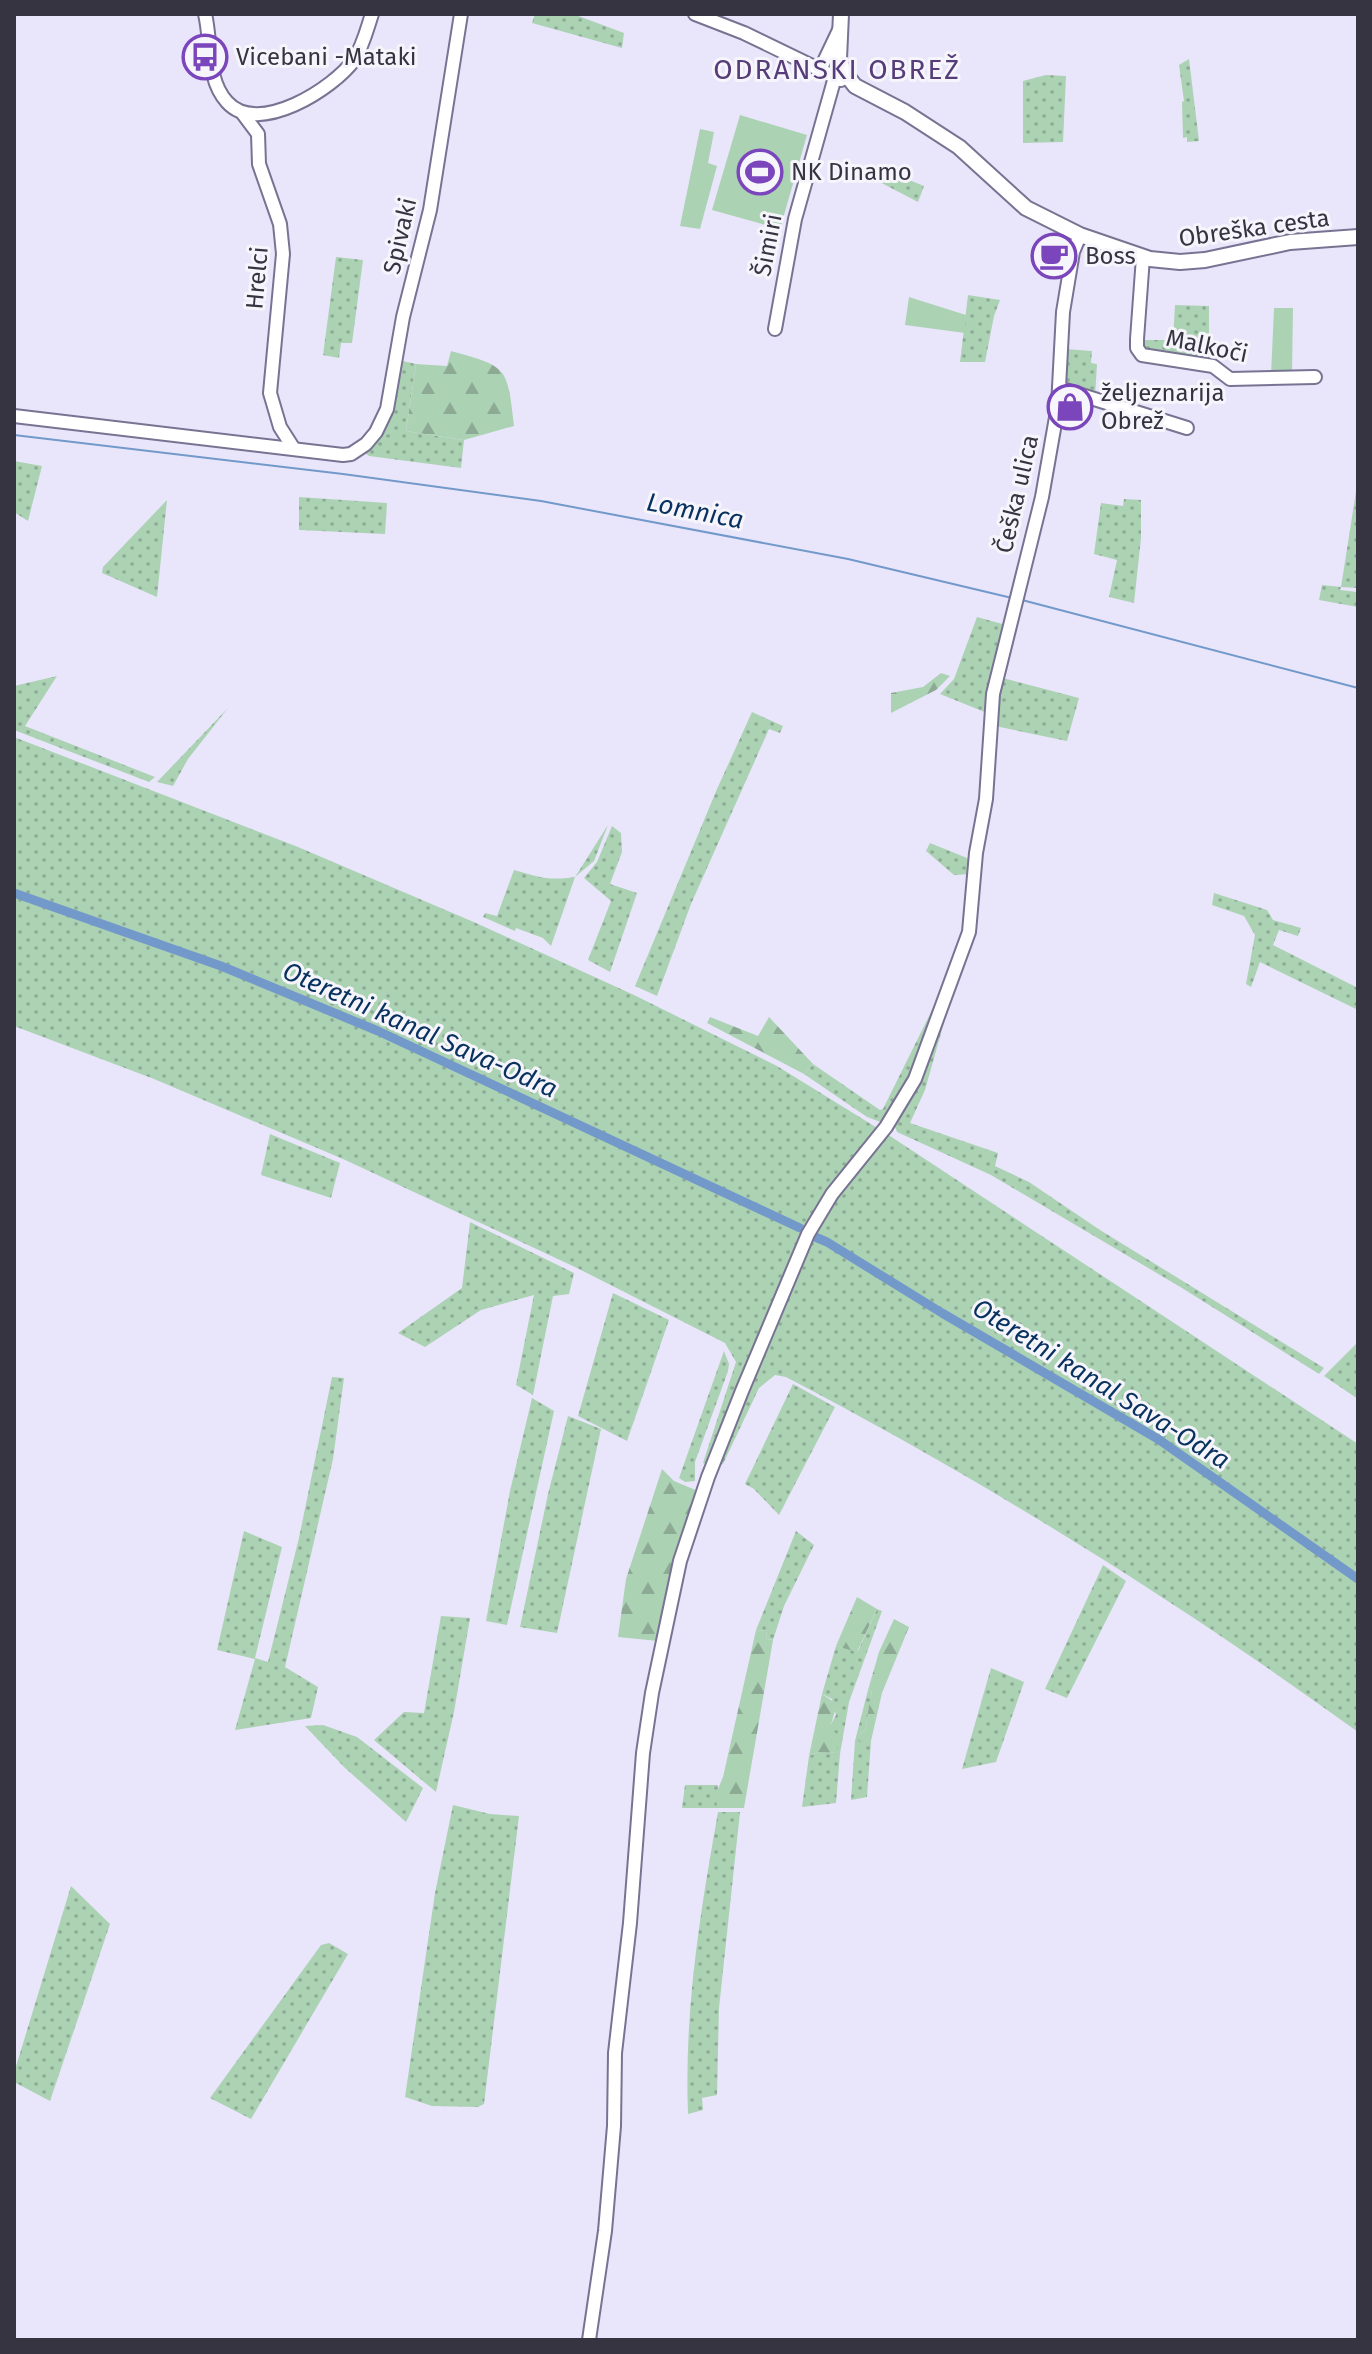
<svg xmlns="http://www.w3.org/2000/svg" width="1372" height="2354" font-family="'Fira Sans',sans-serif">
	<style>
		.grass { fill: url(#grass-dots) }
		.forest { fill: url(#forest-firs) }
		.garden { fill: #acd2b4 }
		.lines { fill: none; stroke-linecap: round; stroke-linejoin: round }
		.stream { stroke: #7299ca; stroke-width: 2 }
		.canal { stroke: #7299ca; stroke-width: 9 }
		.minor-casing { stroke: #787392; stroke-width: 16 }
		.major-casing { stroke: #787392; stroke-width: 18 }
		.minor { stroke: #fff; stroke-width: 12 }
		.major { stroke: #fff; stroke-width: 14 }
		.labels { text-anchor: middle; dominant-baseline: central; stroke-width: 6; stroke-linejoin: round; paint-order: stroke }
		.poi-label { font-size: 24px; fill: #363441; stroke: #f6f5fc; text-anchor: start }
		.street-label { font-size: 24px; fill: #363441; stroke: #f6f5fc }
		.water-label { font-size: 26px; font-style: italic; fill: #08315f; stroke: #f6f5fc }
		.quarter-label { font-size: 28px; letter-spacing: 2px; fill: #563d79; stroke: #f6f5fc }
	</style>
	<defs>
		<pattern id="grass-dots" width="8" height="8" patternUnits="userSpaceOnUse" patternTransform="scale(2)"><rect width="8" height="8" fill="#acd2b4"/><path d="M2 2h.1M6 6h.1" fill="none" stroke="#8dab94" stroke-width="1.8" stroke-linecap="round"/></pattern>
		<pattern id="forest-firs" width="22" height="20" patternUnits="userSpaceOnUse" patternTransform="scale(2)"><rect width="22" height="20" fill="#acd2b4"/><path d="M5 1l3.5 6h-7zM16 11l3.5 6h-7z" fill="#8dab94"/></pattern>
	</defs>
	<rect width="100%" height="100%" fill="#e9e6fb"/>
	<!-- grass -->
	<g class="grass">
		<path d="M535,14H573L624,33L622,48L532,23Z"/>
		<path d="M1189,59L1199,141L1187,142V137L1183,138L1182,102L1184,101L1179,65Z"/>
		<path d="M1046,75L1066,76L1063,142L1023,143V81Z"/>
		<path d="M877,167L924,186L918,202L872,178Z"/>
		<path d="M336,257L363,260L352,343H341L339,358L323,355Z"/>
		<path d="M968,295L1000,300L994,316L985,362H960Z"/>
		<path d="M1175,305L1209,306V361L1145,352L1140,340H1173Z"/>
		<path d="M1065,349L1092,351L1091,363L1097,364L1095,396L1068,389L1064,383Z"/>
		<path d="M398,360L416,364L406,431L464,440L461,468L369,456L365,453C394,418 391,403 398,360Z"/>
		<path d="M14,461L42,466L28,521L14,512Z"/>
		<path d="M1358,479L1357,588L1341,587L1340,590L1358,592V607L1319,600L1322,585L1341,587Z"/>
		<path d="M299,497L387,503L385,534L299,530Z"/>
		<path d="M1124,499L1141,500V538L1134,603L1109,597L1117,560L1094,554L1101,503L1123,506Z"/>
		<path d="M167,500L157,597L102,573L103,567Z"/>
		<path d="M977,617L1006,625L987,713L940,694L954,679Z"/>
		<path d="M57,676L25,726L155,777L149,782L14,730V686Z"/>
		<path d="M1003,678L1079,698L1067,741L995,726Z"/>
		<path d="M228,708L188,759L173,786L157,782Z"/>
		<path d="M752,712L783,726L780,733L769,729L691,904L657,996L635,986L717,789Z"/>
		<path d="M14,737L298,847L476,923L634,995L777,1066L887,1134L1358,1444V1732C1176,1600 985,1481 786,1377L775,1375L759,1388L723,1464L716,1467L703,1463L736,1362L725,1343L577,1268L343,1159L154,1079L14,1026Z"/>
		<path d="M608,825L594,861L575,877L551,946L543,938L516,928L515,931L483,917L485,913L497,916L514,870C539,877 548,881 575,877Z"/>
		<path d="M612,826L621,833L622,852L610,884L637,893L610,972L588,960L611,901L584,878L597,862Z"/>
		<path d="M930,843L972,860L970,874L954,875L926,851Z"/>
		<path d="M1214,893L1267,910L1273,920L1301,928L1298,936L1279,930L1273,945L1358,988V1010L1260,962L1251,987L1246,984L1255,935L1244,916L1212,905Z"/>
		<path d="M942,995L911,1076L883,1123L867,1117L804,1074L813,1064L880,1110L883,1109L933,1008Z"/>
		<path d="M951,998L925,1090L910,1123L998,1153L995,1166L1029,1182L1100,1230L1324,1368L1319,1374L1182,1288L991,1175L897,1132L894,1124Z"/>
		<path d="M270,1134L340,1163L331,1198L261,1175Z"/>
		<path d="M470,1222L574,1273L569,1294L553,1296L533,1395L516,1385L534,1295L481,1310L425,1347L398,1333L462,1288Z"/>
		<path d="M613,1293L669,1320L627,1441L578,1416Z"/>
		<path d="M1358,1342V1399L1324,1376Z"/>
		<path d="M724,1351L729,1364L728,1371L695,1462V1481L685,1482L679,1478Z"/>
		<path d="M332,1377L344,1378L333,1459L285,1667L318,1687L311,1718L235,1730L255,1659L217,1650L244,1531L282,1547L255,1658L268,1662L299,1538Z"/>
		<path d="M793,1384L835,1407L779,1515L754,1489L745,1484Z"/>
		<path d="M532,1398L554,1411L507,1625L486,1621L510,1491Z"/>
		<path d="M568,1416L601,1429L557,1633L520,1627L548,1494Z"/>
		<path d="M796,1531L814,1545L784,1606L773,1640L766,1639L767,1631L756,1630Z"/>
		<path d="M1103,1565L1126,1581L1067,1698L1045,1689Z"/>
		<path d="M877,1609L882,1611L849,1702L840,1754L836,1803L802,1807L809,1756L818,1752L837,1753L829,1728L836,1715L832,1699L822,1694L836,1646L858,1651Z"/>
		<path d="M441,1616L470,1618L454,1712L436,1792L374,1740L404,1712L424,1713Z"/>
		<path d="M991,1668L1024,1682L996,1762L962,1769Z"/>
		<path d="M868,1690L872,1692C870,1705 867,1716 866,1729L859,1735V1741H871L867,1797L851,1800L855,1741Z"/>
		<path d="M323,1725L357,1737L423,1788L406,1822L344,1767L305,1726Z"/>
		<path d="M685,1785H718L717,1808H682Z"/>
		<path d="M453,1805L490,1814L519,1816L484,2104L478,2107L432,2106L405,2097L435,1893Z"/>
		<path d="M718,1812H740L719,2008L717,2095L702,2098L703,2110L688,2114C684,2011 700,1913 718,1812Z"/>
		<path d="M71,1886L110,1924L50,2101L14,2082V2073Z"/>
		<path d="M329,1943L348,1954L251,2119L210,2098L321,1945Z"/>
	</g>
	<!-- forest -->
	<g class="forest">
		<path d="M451,351C509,367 507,367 514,426L464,440L406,431L416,364L447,366Z"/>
		<path d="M941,673L950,676L936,690L891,713V693L923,687Z"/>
		<path d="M710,1017L758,1036L769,1017L813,1064L804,1074L707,1023Z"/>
		<path d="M662,1469L674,1481L698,1491L658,1641L618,1637L626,1579Z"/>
		<path d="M857,1597L877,1609L857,1652L836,1646Z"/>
		<path d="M894,1619L909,1627L882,1693L871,1741H859V1735L866,1729C867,1716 869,1705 872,1692L868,1690L879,1652Z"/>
		<path d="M756,1630L767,1631L766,1639L773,1640L744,1808H717L716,1794L723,1777Z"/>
		<path d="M822,1694L837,1704L830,1728L839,1736L837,1753L818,1752L809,1756Z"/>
	</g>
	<!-- garden -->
	<g class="garden">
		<path d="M740,115L807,135L780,229L712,210Z"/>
		<path d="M700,129L714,132L708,163L717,166L700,229L680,226Z"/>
		<path d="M909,297L966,315L965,333L905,325Z"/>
		<path d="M1274,308H1293L1292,374L1271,375Z"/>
	</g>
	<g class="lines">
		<!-- stream -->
		<g class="stream">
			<path d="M14,435L343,474L541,501L848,559L1012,598"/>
			<path d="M1022,600L1358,688"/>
		</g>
		<!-- canal -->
		<g class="canal">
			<path d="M14,893L221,966L378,1031L800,1228"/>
			<path d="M815,1237L827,1242L942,1313L1158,1439L1358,1579"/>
		</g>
		<!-- minor casing -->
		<g class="minor-casing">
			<g id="minor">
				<path d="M205,14C212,43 206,79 227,102C258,137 334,88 354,60C363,46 367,29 372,14"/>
				<path d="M695,14L744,33L841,80"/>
				<path d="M820,70L839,30"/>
				<path d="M243,114L258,134L259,164L280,224L283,254L270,393L280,427L294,449"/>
				<path d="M1143,257L1137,339V348L1142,355L1213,366L1230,379L1315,377"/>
				<path d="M775,329L795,219L835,77"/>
				<path d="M1059,388L1187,428"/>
				<path d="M14,416L343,455L351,454L366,444L376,432L387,409L403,317L430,210L461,14"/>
				<path d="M589,2340L605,2231L614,2126L615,2053L630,1923L643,1753L652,1693L680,1561L708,1477L742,1391L808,1234L832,1194L886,1127L915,1079L969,932L976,853L986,799L993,694L1042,497L1058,406L1063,312L1073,252L1080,235"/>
			</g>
		</g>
		<!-- major casing -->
		<g class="major-casing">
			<path id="major" d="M841,14L839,59L844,72L855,86L905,112L959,147L1026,208L1080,235L1150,259L1180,262L1205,260L1290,242L1358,237"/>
		</g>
		<!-- minor -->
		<use href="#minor" class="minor"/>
		<!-- major -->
		<use href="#major" class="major"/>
	</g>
	<!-- icons -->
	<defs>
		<g id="bus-ring" transform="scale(2.3)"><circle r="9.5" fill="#f6f5fc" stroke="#7b45bc" stroke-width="1.5"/><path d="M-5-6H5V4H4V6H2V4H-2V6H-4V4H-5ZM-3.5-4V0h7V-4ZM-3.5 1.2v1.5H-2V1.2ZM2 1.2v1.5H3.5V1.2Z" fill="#7b45bc"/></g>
		<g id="stadium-ring" transform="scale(2.3)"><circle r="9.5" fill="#f6f5fc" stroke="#7b45bc" stroke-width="1.5"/><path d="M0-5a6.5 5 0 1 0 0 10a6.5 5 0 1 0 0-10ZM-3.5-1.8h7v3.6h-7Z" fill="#7b45bc"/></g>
		<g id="cafe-ring" transform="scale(2.3)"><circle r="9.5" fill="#f6f5fc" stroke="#7b45bc" stroke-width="1.5"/><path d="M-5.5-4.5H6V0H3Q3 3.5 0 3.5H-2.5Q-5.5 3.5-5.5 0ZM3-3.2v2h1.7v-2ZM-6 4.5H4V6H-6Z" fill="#7b45bc"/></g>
		<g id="shop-ring" transform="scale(2.3)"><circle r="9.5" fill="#f6f5fc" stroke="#7b45bc" stroke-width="1.5"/><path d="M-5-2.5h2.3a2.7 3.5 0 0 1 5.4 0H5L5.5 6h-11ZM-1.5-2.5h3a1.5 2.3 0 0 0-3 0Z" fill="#7b45bc"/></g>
	</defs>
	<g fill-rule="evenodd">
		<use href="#bus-ring" x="205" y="57"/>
		<use href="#stadium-ring" x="760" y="172"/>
		<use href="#cafe-ring" x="1054" y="256"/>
		<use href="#shop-ring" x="1070" y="407"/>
	</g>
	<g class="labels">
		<!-- poi labels -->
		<g class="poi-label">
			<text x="236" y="57">Vicebani -Mataki</text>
			<text x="791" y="172">NK Dinamo</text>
			<text x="1085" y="256">Boss</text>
			<text x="1101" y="393">željeznarija<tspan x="1101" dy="28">Obrež</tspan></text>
		</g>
		<!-- street labels -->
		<g class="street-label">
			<text transform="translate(1254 228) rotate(-8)">Obreška cesta</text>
			<text transform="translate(400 236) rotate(-77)">Spivaki</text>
			<text transform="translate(768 245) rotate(-79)">Šimiri</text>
			<text transform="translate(257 278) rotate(-85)">Hrelci</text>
			<text transform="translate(1207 346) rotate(12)">Malkoči</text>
			<text transform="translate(1017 494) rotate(-77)">Češka ulica</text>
		</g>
		<!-- water labels -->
		<g class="water-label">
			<text transform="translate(695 511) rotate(11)">Lomnica</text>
			<text transform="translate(420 1030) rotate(24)">Oteretni kanal Sava-Odra</text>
			<text transform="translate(1101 1384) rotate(32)">Oteretni kanal Sava-Odra</text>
		</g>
		<!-- quarter labels -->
		<g class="quarter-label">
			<text x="837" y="69">ODRANSKI OBREŽ</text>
		</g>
	</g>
	<!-- border -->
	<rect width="1372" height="2354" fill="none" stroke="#363441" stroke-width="32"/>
</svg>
